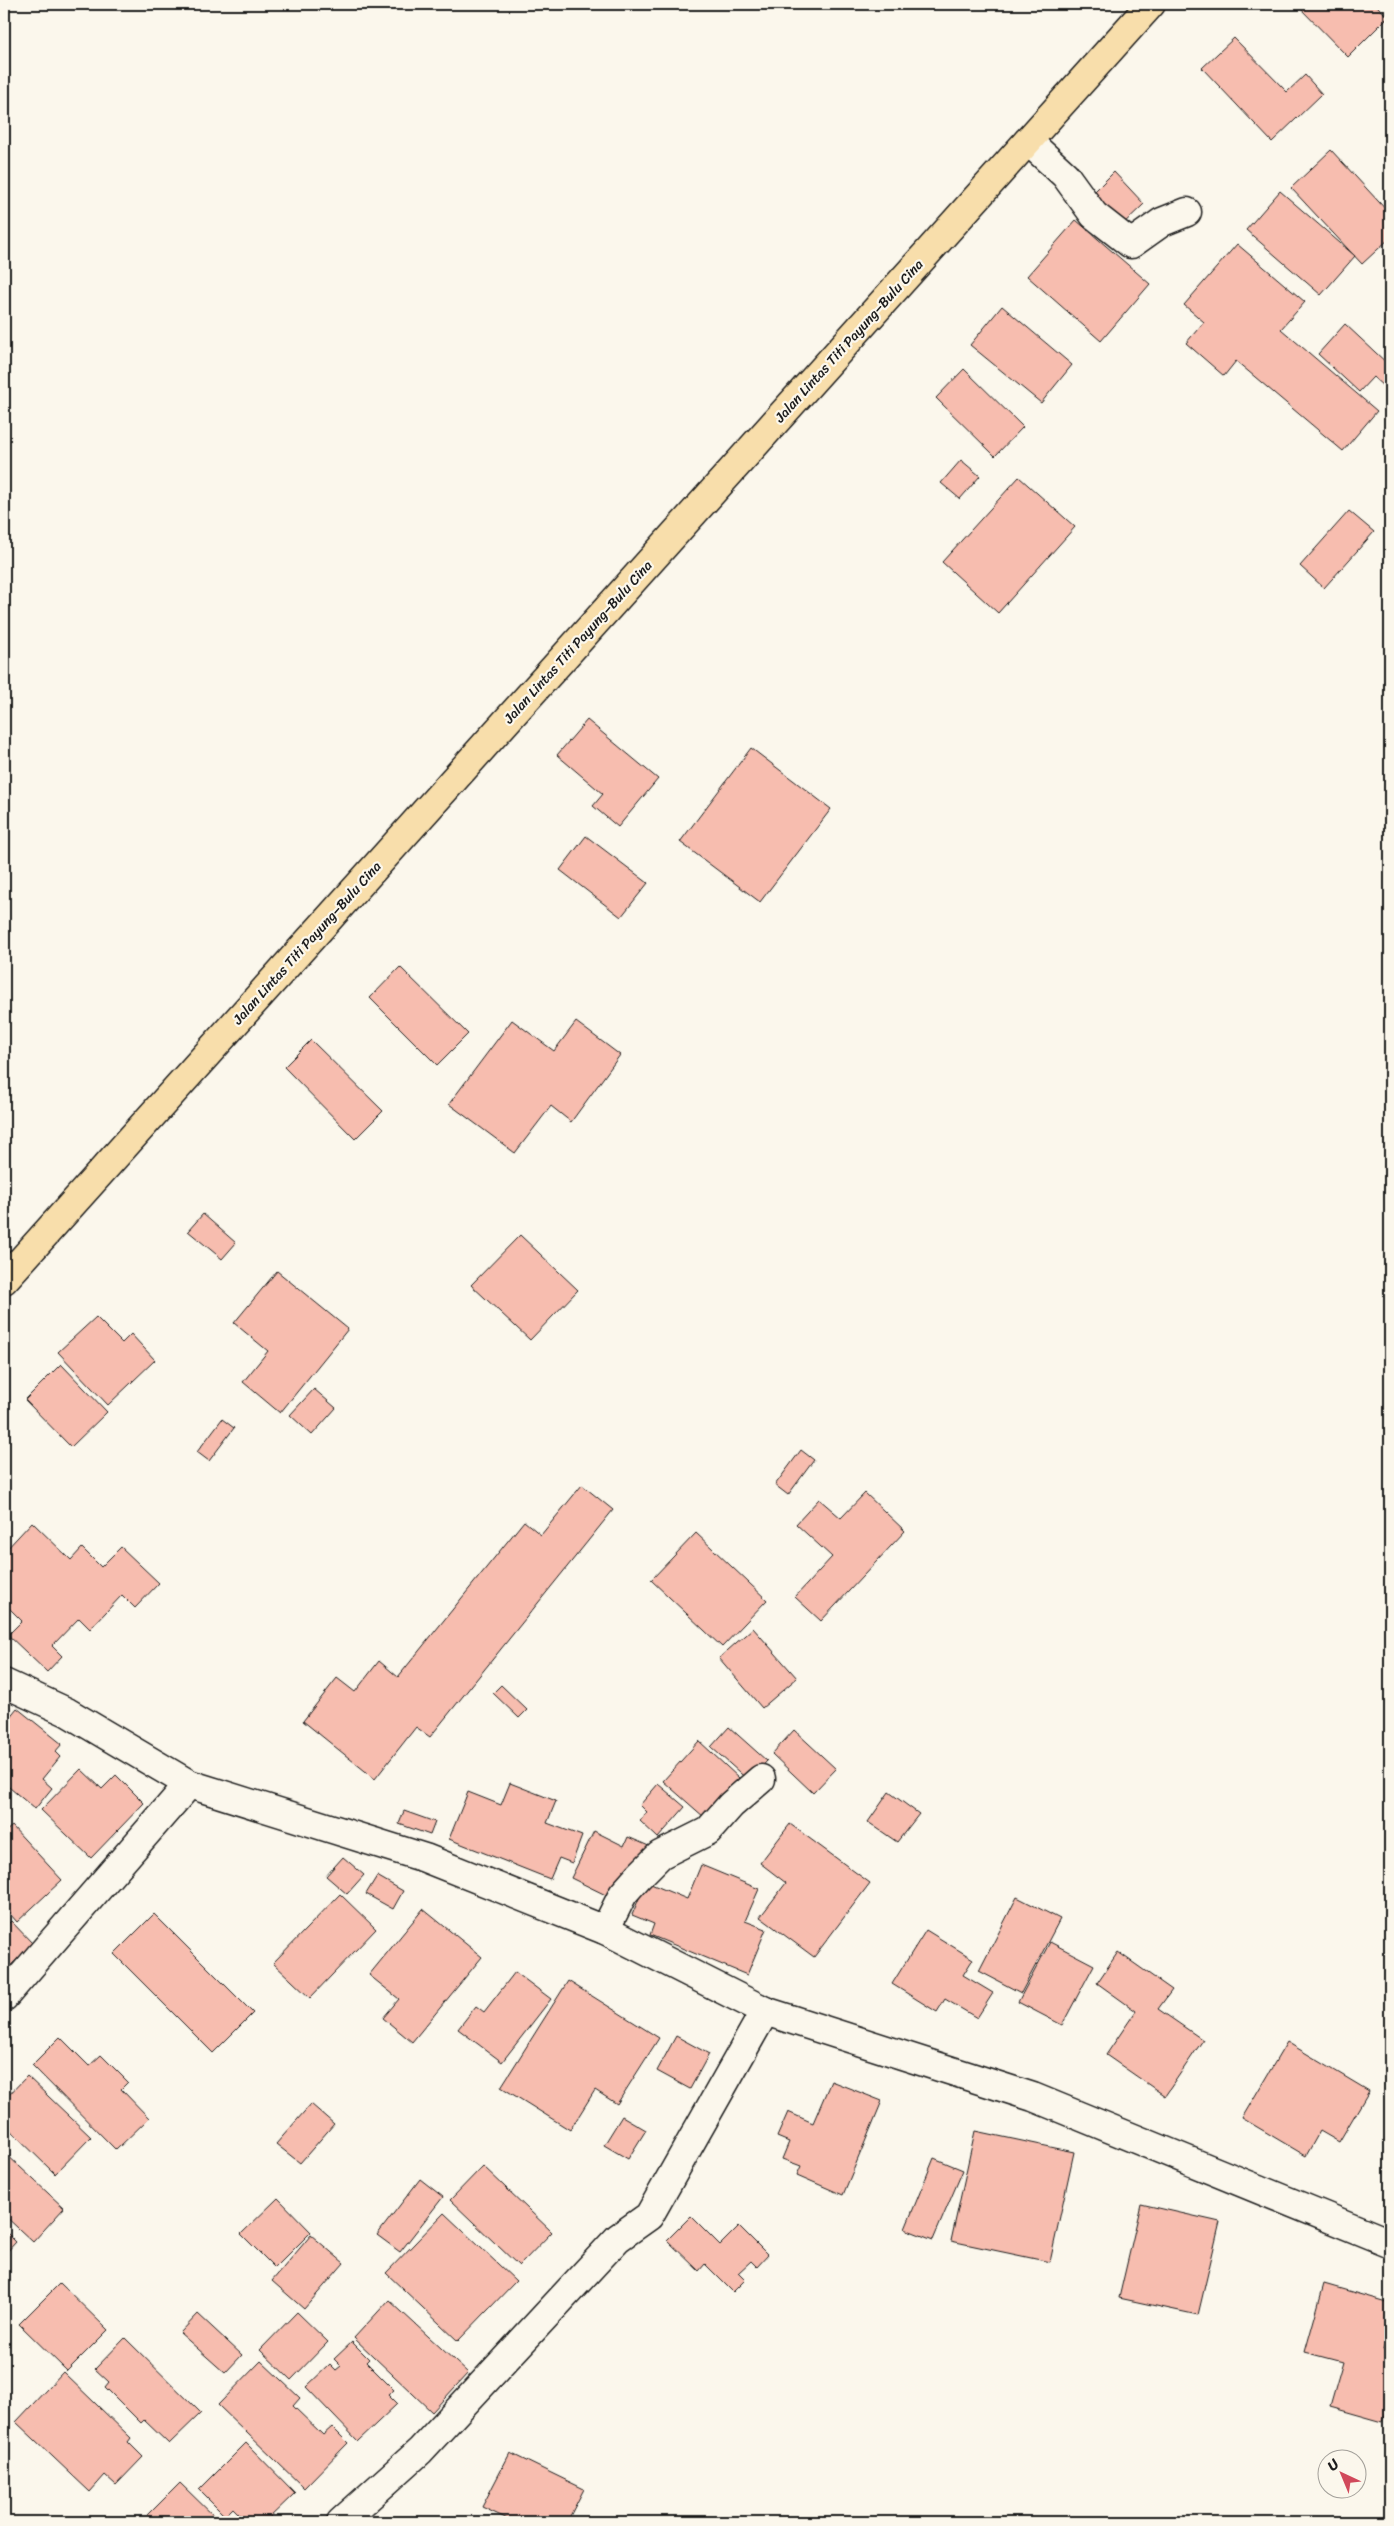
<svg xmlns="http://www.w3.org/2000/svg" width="1394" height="2526" font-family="Sriracha,sans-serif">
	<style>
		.building { fill: #f7bdaf; stroke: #1c1c1c }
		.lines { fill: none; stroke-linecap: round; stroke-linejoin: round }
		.minor-casing { stroke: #1c1c1c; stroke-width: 31 }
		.primary-casing { stroke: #1c1c1c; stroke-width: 31 }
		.minor { stroke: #fbf7ec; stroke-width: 28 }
		.primary { stroke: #f8deab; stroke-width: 28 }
		.labels { text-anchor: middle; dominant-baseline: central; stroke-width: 4.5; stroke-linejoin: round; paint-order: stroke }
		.street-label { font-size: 14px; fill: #1c1c1c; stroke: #fbf7ec }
	</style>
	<rect width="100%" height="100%" fill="#fbf7ec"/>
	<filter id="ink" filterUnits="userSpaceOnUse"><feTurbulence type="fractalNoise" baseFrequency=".02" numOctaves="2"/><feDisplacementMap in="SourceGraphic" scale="10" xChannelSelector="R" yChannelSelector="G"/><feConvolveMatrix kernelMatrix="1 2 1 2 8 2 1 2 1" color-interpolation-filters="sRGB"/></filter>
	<g filter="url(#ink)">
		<!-- building -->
		<g class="building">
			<path d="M1296,4H1375L1388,17L1348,57Z"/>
			<path d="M1234,38L1287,92L1305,75L1322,94L1272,142L1202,68Z"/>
			<path d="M1331,150L1390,214V238L1362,264L1291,188Z"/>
			<path d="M1114,172L1144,204L1120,227L1090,196Z"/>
			<path d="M1280,191L1355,256L1321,295L1246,230Z"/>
			<path d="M1076,220L1150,284L1101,341L1027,276Z"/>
			<path d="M1237,244L1305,302L1281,329L1377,411L1343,451L1236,361L1224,376L1186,343L1204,322L1184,305Z"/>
			<path d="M1002,306L1072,365L1041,403L970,345Z"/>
			<path d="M1345,324L1390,366V381L1384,387L1373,377L1359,392L1318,354Z"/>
			<path d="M964,369L1023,427L995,456L936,398Z"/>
			<path d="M961,460L980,476L960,499L941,483Z"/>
			<path d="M1019,477L1075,527L998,613L942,562Z"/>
			<path d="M1349,511L1374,532L1324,588L1300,566Z"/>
			<path d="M587,720L658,779L618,827L593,806L603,794L557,755Z"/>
			<path d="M751,748L831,809L760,902L680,842Z"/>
			<path d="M586,836L648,883L621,917L560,870Z"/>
			<path d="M400,967L468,1034L437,1065L370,998Z"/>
			<path d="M512,1020L554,1051L576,1022L620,1055L571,1122L551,1106L515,1153L449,1104Z"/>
			<path d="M311,1040L383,1111L355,1139L284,1067Z"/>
			<path d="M203,1214L236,1243L222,1259L188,1231Z"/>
			<path d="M520,1235L578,1290L530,1340L471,1285Z"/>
			<path d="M277,1271L348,1329L280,1413L243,1382L268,1351L234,1323Z"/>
			<path d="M96,1317L122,1343L131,1334L155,1360L108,1405L58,1352Z"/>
			<path d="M61,1364L107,1412L71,1447L25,1400Z"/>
			<path d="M314,1389L336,1408L312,1435L290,1415Z"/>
			<path d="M222,1419L234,1428L209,1461L197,1452Z"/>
			<path d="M801,1450L814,1460L788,1495L775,1485Z"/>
			<path d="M582,1485L613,1510L430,1737L416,1727L375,1779L303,1721L337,1678L355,1692L379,1661L398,1677L524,1521L541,1535Z"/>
			<path d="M865,1493L905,1531L821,1621L795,1597L832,1557L796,1524L819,1499L841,1518Z"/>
			<path d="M32,1522L71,1560L82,1548L101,1567L121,1547L159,1583L135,1608L122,1595L90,1629L79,1618L52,1646L62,1656L47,1672L8,1635L22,1621L4,1603V1552Z"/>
			<path d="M696,1533L767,1600L722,1647L651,1580Z"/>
			<path d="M753,1628L797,1678L762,1708L719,1658Z"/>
			<path d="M501,1685L527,1710L519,1718L493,1693Z"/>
			<path d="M17,1708L62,1744L55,1752L60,1757L42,1779L52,1788L35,1809L4,1783V1724Z"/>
			<path d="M729,1727L767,1761L749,1781L711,1747Z"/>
			<path d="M794,1730L836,1769L813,1793L772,1754Z"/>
			<path d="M699,1741L739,1778L704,1817L663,1781Z"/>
			<path d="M81,1769L102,1789L116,1775L144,1803L91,1858L41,1810Z"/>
			<path d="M510,1783L556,1801L547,1823L582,1836L572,1863L559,1858L550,1879L449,1839L468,1792L501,1805Z"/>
			<path d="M658,1784L685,1807L658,1838L640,1821L647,1812L640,1805Z"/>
			<path d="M889,1792L919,1814L897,1842L868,1822Z"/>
			<path d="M404,1811L435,1822L430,1835L399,1824Z"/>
			<path d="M790,1824L870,1883L814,1957L760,1917L786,1883L760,1863Z"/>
			<path d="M12,1826L62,1880L17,1922L4,1907V1833Z"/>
			<path d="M594,1831L624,1846L628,1837L651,1847L642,1866L634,1861L616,1900L571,1878Z"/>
			<path d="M343,1857L364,1875L347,1894L326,1876Z"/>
			<path d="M701,1865L759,1889L745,1921L766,1929L747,1975L650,1935L654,1924L632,1915L646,1882L687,1899Z"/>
			<path d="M377,1876L403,1891L393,1909L366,1894Z"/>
			<path d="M340,1894L376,1929L310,1998L273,1963Z"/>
			<path d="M1017,1897L1060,1919L1021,1993L979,1971Z"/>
			<path d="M423,1909L482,1957L412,2042L383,2018L399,1999L369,1975Z"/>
			<path d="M154,1914L253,2013L213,2053L114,1954Z"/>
			<path d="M11,1921L33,1944L8,1968L4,1964V1928Z"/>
			<path d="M926,1930L973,1959L963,1975L993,1993L977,2018L945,1999L937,2012L892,1984Z"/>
			<path d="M1050,1942L1094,1965L1062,2025L1018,2002Z"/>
			<path d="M1118,1952L1172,1990L1158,2009L1203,2040L1165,2096L1106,2055L1136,2011L1097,1983Z"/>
			<path d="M515,1972L551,1999L502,2062L458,2029L476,2006L484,2012Z"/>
			<path d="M568,1981L659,2038L617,2104L595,2090L570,2130L501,2087Z"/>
			<path d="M676,2036L709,2054L690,2089L657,2071Z"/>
			<path d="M60,2037L89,2066L101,2055L128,2082L121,2089L149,2118L116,2150L32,2065Z"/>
			<path d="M1287,2042L1369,2091L1339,2142L1320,2131L1306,2156L1242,2118Z"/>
			<path d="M27,2076L91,2137L55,2174L4,2124V2100Z"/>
			<path d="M831,2081L882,2101L843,2195L797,2175L801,2166L782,2159L789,2142L777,2137L788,2112L813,2123Z"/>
			<path d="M311,2104L334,2124L300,2163L276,2144Z"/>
			<path d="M622,2116L646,2130L628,2159L604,2145Z"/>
			<path d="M975,2131L1074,2152L1050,2262L951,2241Z"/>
			<path d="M4,2152L64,2208L33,2242L4,2215Z"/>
			<path d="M934,2158L963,2170L933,2240L905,2229Z"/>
			<path d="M483,2166L552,2232L519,2266L450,2200Z"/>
			<path d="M420,2179L443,2197L400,2252L377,2235Z"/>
			<path d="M278,2198L311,2232L275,2268L241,2234Z"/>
			<path d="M1141,2204L1220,2222L1198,2315L1119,2298Z"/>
			<path d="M444,2213L516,2281L458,2341L386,2273Z"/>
			<path d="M691,2216L720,2245L739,2226L768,2255L757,2267L751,2261L738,2273L745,2280L733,2292L705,2264L699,2271L667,2240Z"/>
			<path d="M4,2230L16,2242L4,2255Z"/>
			<path d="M311,2235L344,2263L304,2309L272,2281Z"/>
			<path d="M60,2283L108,2330L67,2371L19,2324Z"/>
			<path d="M1324,2284L1390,2303V2327L1383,2350L1390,2351V2398L1383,2422L1330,2407L1343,2362L1305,2352Z"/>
			<path d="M389,2300L468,2373L432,2412L354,2338Z"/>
			<path d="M297,2312L328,2342L291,2380L260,2350Z"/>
			<path d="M198,2314L242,2355L225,2373L180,2333Z"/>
			<path d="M125,2338L201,2413L169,2444L144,2420L141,2423L105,2387L109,2382L95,2369Z"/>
			<path d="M352,2342L369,2359L366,2362L394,2390L388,2395L397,2404L358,2441L306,2387L330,2364L336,2370L341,2366L334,2359Z"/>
			<path d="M261,2361L300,2398L293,2406L323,2435L332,2427L348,2443L304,2488L218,2405Z"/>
			<path d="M63,2372L131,2438L128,2442L143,2457L116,2485L105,2475L90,2492L16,2422Z"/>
			<path d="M246,2443L295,2493L265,2522H247L233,2508L225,2516L199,2490Z"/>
			<path d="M510,2453L584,2489L567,2522H514L482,2507Z"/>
			<path d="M180,2483L220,2522H141Z"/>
		</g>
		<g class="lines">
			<!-- minor casing -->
			<g class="minor-casing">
				<g id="minor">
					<path d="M1028,141L1065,175L1094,215L1131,244L1162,222L1187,212"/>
					<path d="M4,1683L67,1712L189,1784L425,1858L605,1930L765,2011L1033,2097L1390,2243"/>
					<path d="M605,1930L623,1894L639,1876L660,1855L708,1831L731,1805L761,1779"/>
					<path d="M4,1997L189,1784"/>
					<path d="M341,2522L420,2451L618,2238L649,2216L765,2011"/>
				</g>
			</g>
			<!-- primary casing -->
			<g class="primary-casing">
				<path id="primary" d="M4,1280L1151,4"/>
			</g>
			<!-- minor -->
			<use href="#minor" class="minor"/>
			<!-- primary -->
			<use href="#primary" class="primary"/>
		</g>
	</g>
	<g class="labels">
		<!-- street labels -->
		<g class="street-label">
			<text transform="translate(849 341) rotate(-48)">Jalan Lintas Titi Payung–Bulu Cina</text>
			<text transform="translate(578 642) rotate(-48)">Jalan Lintas Titi Payung–Bulu Cina</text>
			<text transform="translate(307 943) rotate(-48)">Jalan Lintas Titi Payung–Bulu Cina</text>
		</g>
	</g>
	<!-- margin -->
	<rect width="1394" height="2526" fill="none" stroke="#fbf7ec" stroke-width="20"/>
	<rect x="10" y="10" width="1374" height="2506" fill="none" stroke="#1c1c1c" stroke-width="2" filter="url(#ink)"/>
	<!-- north arrow -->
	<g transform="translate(1342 2474) rotate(316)"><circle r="24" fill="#fbf7ec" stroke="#a29f99"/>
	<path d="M0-4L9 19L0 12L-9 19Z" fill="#d1495b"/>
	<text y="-8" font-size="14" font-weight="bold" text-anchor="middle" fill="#1c1c1c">U</text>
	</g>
</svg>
